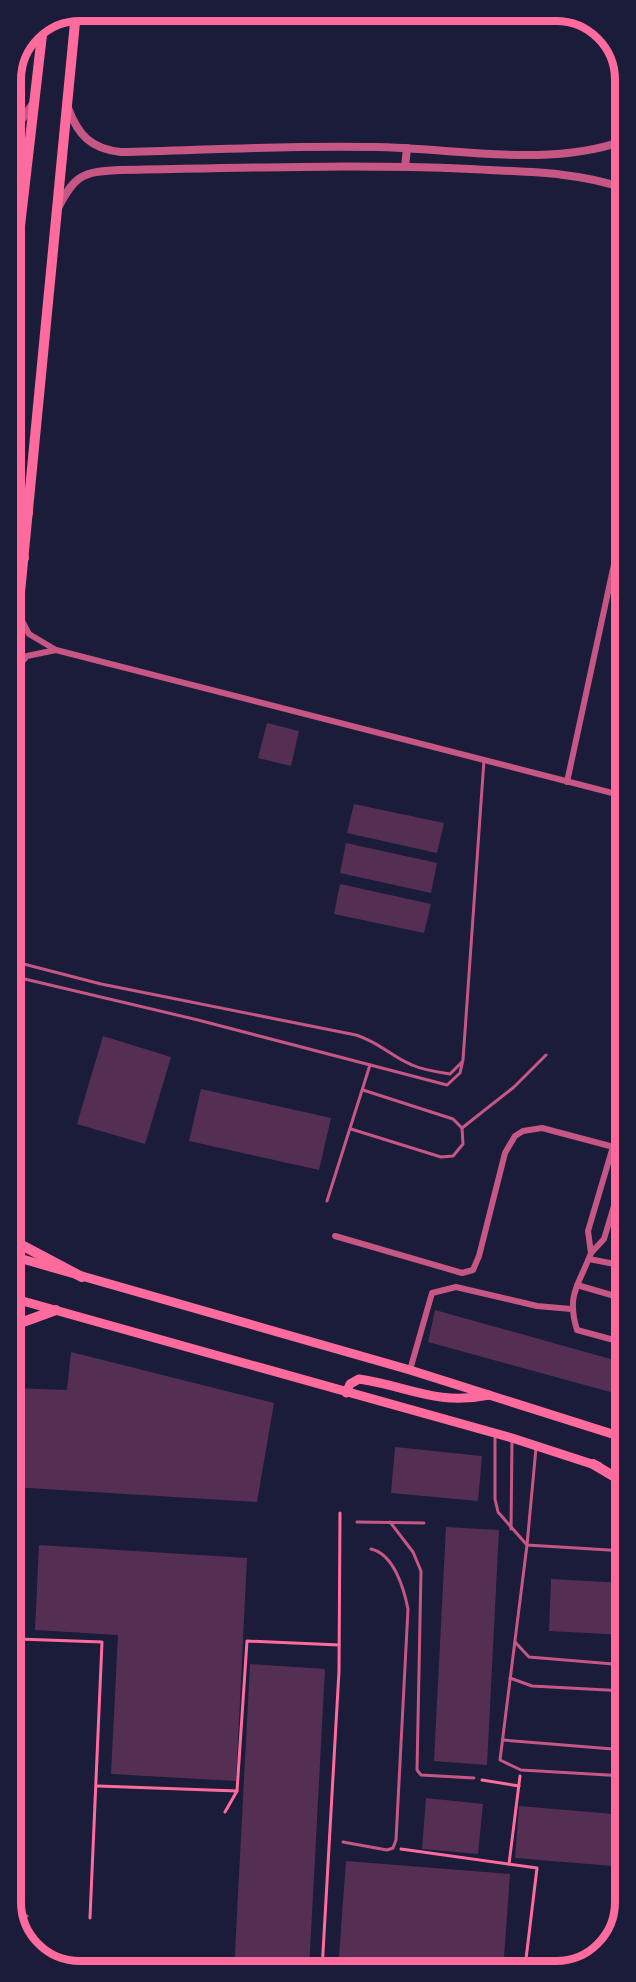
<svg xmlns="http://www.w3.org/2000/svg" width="636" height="1982" font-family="'Golos Text',sans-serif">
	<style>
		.building { fill: #542f53 }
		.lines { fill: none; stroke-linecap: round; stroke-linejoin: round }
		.path { stroke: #ff6b9d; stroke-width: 3 }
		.service { stroke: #c65784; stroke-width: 3 }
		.minor { stroke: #c65784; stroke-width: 6 }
		.tertiary { stroke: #c65784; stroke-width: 8 }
		.secondary { stroke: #ff6b9d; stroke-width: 9 }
		.primary { stroke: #ff6b9d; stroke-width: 10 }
		.rim { fill: none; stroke: #ff6b9d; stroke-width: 8 }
	</style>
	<rect width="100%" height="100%" fill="#1b1b3a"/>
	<!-- building -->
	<g class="building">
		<path d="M267,723L299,731L291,766L258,758Z"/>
		<path d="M354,804L444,823L437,853L347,833Z"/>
		<path d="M346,843L437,863L431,893L340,873Z"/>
		<path d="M340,884L431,904L424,933L334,914Z"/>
		<path d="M103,1036L171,1057L145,1144L77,1124Z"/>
		<path d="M201,1089L331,1118L319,1170L189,1141Z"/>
		<path d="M435,1310L625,1363V1396L428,1342Z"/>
		<path d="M71,1352L274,1403L257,1502L12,1487V1388L67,1390Z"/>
		<path d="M395,1447L482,1456L478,1501L391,1493Z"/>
		<path d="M446,1527L499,1530L487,1765L434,1761Z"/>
		<path d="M39,1545L247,1558L236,1781L111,1774L118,1635L35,1630Z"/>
		<path d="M551,1579L625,1583V1635L549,1631Z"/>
		<path d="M250,1664L325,1669L309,1970L234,1971Z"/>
		<path d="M426,1798L483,1804L478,1854L422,1849Z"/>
		<path d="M519,1806L625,1815V1867L515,1858Z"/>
		<path d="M346,1861L510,1874L503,1970H338Z"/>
	</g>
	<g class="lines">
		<!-- path -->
		<g class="path">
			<path d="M18,1639L102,1642L90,1918"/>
			<path d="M13,1672C26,1653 14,1582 13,1557"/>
			<path d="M482,1780L519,1786"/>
			<path d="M98,1786L237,1791"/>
			<path d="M225,1812L237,1791L247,1641L339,1645"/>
			<path d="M401,1849L537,1868L526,1959L580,1965"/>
			<path d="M509,1864L520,1776"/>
			<path d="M525,1969L526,1959"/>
			<path d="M322,1970L339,1671L340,1513"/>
		</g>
		<!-- service -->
		<g class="service">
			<path d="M12,961L101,984L356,1035C381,1043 390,1056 412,1065C423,1070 437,1072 450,1074L462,1062"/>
			<path d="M12,976L198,1020L447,1085L460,1073L463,1060L484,760"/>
			<path d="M462,1128L514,1087L546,1055"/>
			<path d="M351,1129L441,1157L453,1156L463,1144L462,1128L453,1119L363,1090"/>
			<path d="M327,1201L370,1065"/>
			<path d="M495,1435V1499L498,1512L527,1545L625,1551"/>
			<path d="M536,1448L527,1545L500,1760L521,1770L625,1776"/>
			<path d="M357,1522L424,1523"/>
			<path d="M390,1522L413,1552L421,1571L417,1770L421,1775L474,1778"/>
			<path d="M511,1529L512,1440"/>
			<path d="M515,1642L529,1657L625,1665"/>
			<path d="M510,1678L532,1686L625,1691"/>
			<path d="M13,1702V1710"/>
			<path d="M503,1740L625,1750"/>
			<path d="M343,1842L387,1850L393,1848L396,1840L408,1609C404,1589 394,1554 371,1549"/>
			<path d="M13,1916H27"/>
		</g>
		<!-- minor -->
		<g class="minor">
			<path d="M21,619L29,634L56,650L624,796"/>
			<path d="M14,671L27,656L56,650"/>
			<path d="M567,782L624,518"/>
			<path d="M625,1106L588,1231L591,1253L604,1239L625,1169"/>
			<path d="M335,1236L462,1273L473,1270L479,1256L505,1153L515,1136L523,1131L542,1128L625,1150"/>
			<path d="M591,1253C579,1285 566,1294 577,1330L625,1343"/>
			<path d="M589,1259L625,1266"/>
			<path d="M577,1285L625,1299"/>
			<path d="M410,1370L432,1293L456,1287L537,1306L571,1309"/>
		</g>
		<!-- tertiary -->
		<g class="tertiary">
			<path d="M68,108C78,135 91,149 121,152C205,150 291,145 375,147C455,148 547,168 623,141"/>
			<path d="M11,135L32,105"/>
			<path d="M623,153L621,163L623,175"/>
			<path d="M405,167L407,148"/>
			<path d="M11,206L19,223"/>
			<path d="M58,208C75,175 82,172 119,170C236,168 353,164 470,169C521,172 575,171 623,188"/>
		</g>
		<!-- secondary -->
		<g class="secondary">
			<path d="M12,1256L410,1370L625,1438"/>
			<path d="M12,1298L512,1438L598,1466"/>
			<path d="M346,1393L350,1384L359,1379C408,1386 436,1406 489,1395"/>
		</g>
		<!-- primary -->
		<g class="primary">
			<path d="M11,340L20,226L43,26"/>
			<path d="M11,523L22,521L28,513"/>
			<path d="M11,544L19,548L24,558"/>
			<path d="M11,686L76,12"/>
			<path d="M12,1240L82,1277"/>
			<path d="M12,1326L56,1310"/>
			<path d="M593,1464L625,1483"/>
		</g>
	</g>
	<!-- crop -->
	<path d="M0 0H636V1982H0ZM80 21H556A59 59 0 0 1 615 80V1902A59 59 0 0 1 556 1961H80A59 59 0 0 1 21 1902V80A59 59 0 0 1 80 21Z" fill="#1b1b3a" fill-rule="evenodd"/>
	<path class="rim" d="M80 21H556A59 59 0 0 1 615 80V1902A59 59 0 0 1 556 1961H80A59 59 0 0 1 21 1902V80A59 59 0 0 1 80 21Z"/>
</svg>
